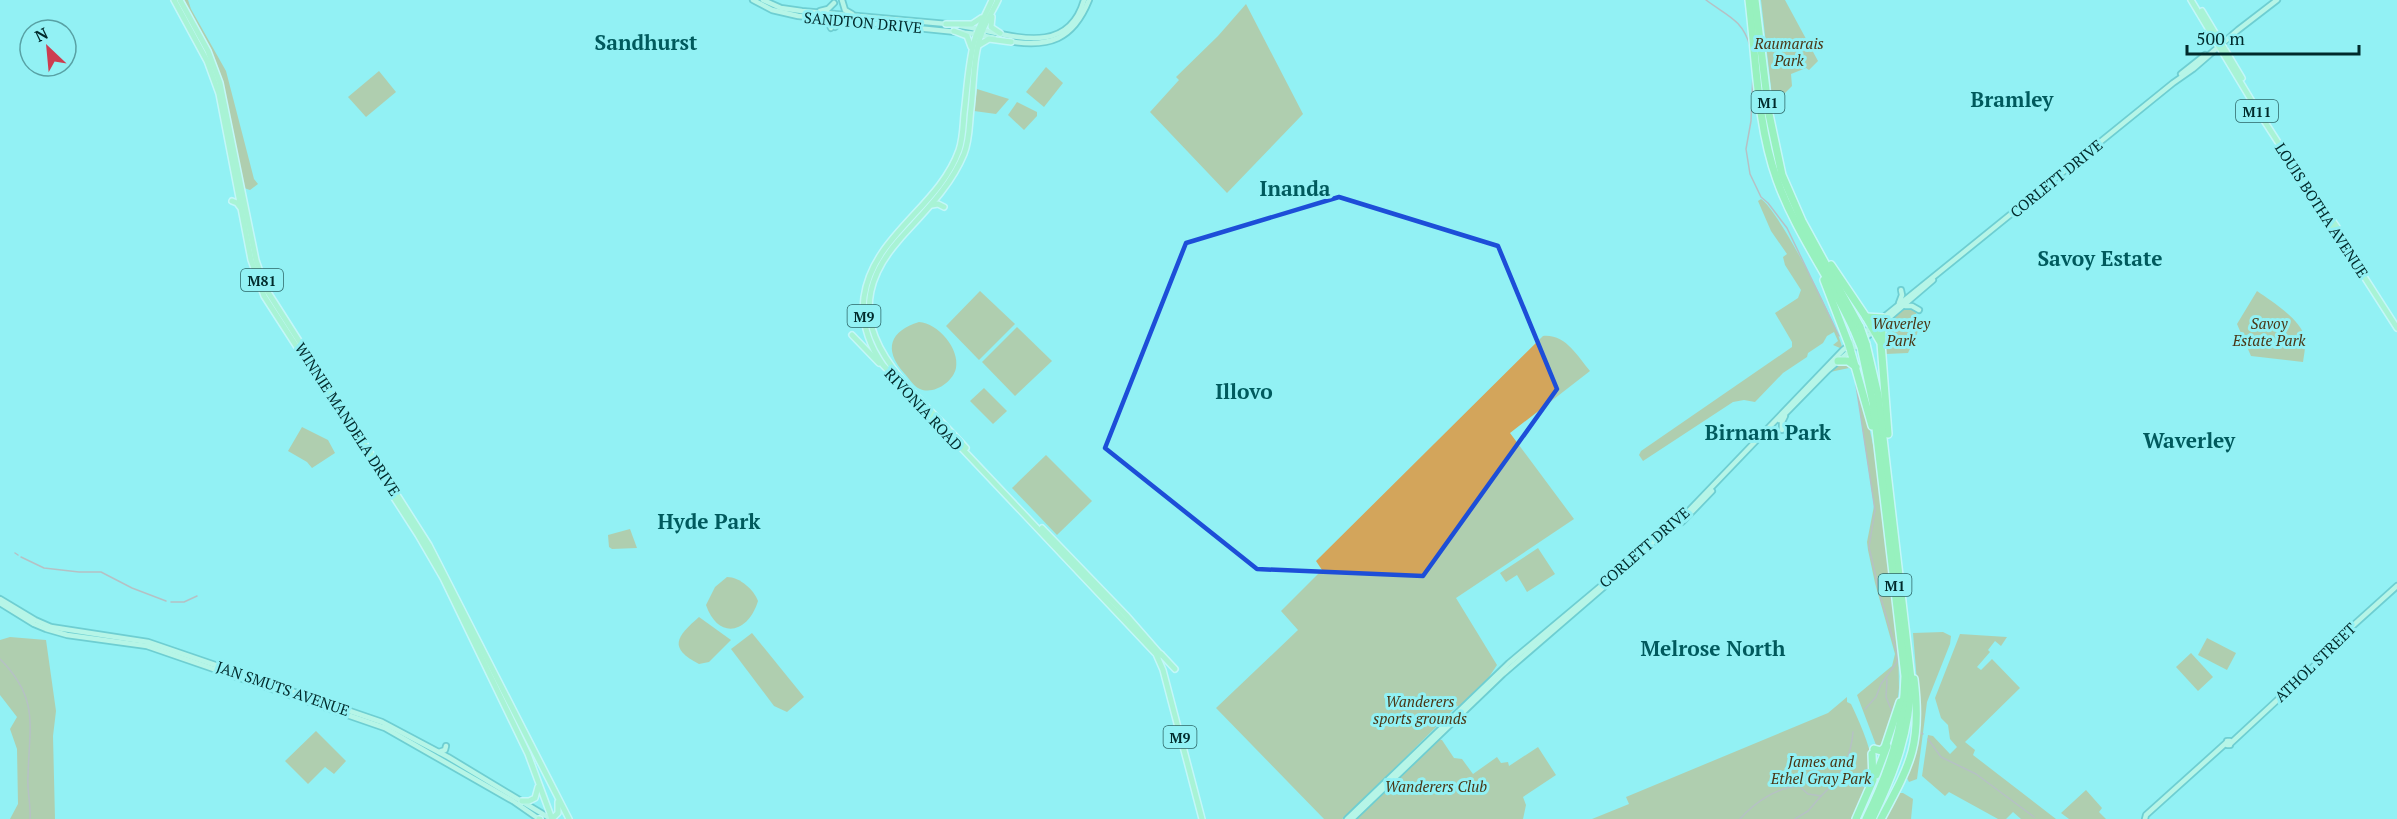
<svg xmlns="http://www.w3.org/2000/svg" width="2397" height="819" font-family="'PT Serif',serif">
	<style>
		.green { fill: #d3a55b }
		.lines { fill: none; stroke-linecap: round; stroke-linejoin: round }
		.stream { stroke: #e1878b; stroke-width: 1.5 }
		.secondary-casing { stroke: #43a5a8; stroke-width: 8 }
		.primary-casing { stroke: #fff; stroke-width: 8 }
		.motorway-casing { stroke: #fff; stroke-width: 10 }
		.secondary { stroke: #e2fbd8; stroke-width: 4.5 }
		.primary { stroke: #c4f7b0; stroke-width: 5 }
		.motorway { stroke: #9df17c; stroke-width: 7 }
		.motorway-bridge-casing { stroke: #fff; stroke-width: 10; stroke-linecap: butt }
		.motorway-bridge { stroke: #9df17c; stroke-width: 7 }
		.marked { fill: none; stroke: #1d4ed8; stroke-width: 4.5; stroke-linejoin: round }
		.labels { text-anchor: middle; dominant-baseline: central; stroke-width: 6; stroke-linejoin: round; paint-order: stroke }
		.shield { fill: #92f1f4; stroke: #2c6667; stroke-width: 1.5 }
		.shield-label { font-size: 14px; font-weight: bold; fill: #002a2b }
		.street-label { font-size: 15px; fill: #002a2b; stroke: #92f1f4 }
		.park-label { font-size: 15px; font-style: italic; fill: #4a3615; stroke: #92f1f4 }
		.district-label { font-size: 21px; font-weight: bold; fill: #005a5d; stroke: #92f1f4 }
	</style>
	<rect width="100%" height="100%" fill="#92f1f4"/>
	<!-- green -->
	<g class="green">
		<path d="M182,0H188L191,9L226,71L254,179L258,184L250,190L244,188L223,85Z"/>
		<path d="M1761,0H1785L1818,61L1809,70L1806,68L1791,74L1792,86L1773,105Z"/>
		<path d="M1246,4L1303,114L1227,193L1150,112L1179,80L1176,77L1218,36Z"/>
		<path d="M1046,67L1063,83L1044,107L1026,92Z"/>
		<path d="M379,71L396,92L366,117L348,97Z"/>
		<path d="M977,89L1009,99L996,114L974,111Z"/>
		<path d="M1017,102L1037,112V116L1024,130L1008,115Z"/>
		<path d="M1761,199C1778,209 1838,325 1842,347L1840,348L1833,345L1838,341L1834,332L1827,336L1823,343L1808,353L1807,357L1783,373L1755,402L1744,400L1733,402L1643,461L1639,455L1641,451L1792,347V342L1775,313L1798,298L1801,290L1785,265L1783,257L1787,254L1771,231L1758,201Z"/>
		<path d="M980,291L1015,324L979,360L946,326Z"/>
		<path d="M2257,291C2271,301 2301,319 2305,338C2306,345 2304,355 2303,362L2251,356L2237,324Z"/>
		<path d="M1907,307L1914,309C1924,326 1916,337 1908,353L1886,354L1884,328L1890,320Z"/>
		<path d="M919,322C938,323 960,349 956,368C953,382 934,395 920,389C913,386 909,378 904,373C883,349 890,331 919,322Z"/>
		<path d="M1017,327L1052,361L1015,396L982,362Z"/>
		<path d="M1543,336C1566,334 1577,356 1590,371L1510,433L1574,519L1456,598L1497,665L1485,683L1460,707L1457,706L1353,810L1342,819H1324L1216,708L1298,630L1281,611L1322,570L1316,561Z"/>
		<path d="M1840,363L1852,365L1866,413L1876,458L1898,639L1899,688L1897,706L1882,746L1876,745L1857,695L1892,666L1895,654L1875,583L1868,550L1867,542L1874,506L1854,372L1849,368L1830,372Z"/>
		<path d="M984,388L1007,411L993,424L970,401Z"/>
		<path d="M302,427L328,440L335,453L312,468L307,462L288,451Z"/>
		<path d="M1046,455L1092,501L1057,535L1012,488Z"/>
		<path d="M630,529L637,548L612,549L609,547L608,535Z"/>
		<path d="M1538,548L1555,574L1527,592L1517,575L1506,582L1500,573Z"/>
		<path d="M727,577C740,577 754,590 758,601C748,634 718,640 706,605L715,587Z"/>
		<path d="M699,617L731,640L709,662L699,664C668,648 676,637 699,617Z"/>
		<path d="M1943,632L1951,636L1950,644L1927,702L1917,779L1909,782L1906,776L1918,735L1920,719L1913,633Z"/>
		<path d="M752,633L804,697L787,712L774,706L731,649Z"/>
		<path d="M1960,634L2007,637L2001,646L1995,641L1988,650L1990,652L1977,667L1981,670L1992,659L2020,688L1965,742L1975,750L1973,755L2056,819H2021L2013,812L2006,819H1998L1949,792L1945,796L1922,776L1928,735L1933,736L1950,754L1957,747L1950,739L1948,725L1941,718L1935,698Z"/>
		<path d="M10,637L46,640L56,711L53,736L55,819H10L18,804L17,749L10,729L17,717L0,695V640Z"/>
		<path d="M2207,638L2236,653L2227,670L2198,655Z"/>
		<path d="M2191,653L2213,677L2198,691L2176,667Z"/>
		<path d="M1847,697V702L1851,704C1859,721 1876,757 1872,775C1868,790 1860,805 1854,819H1592L1629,804L1626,797L1828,713Z"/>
		<path d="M316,731L346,761L334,774L325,767L308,784L285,761Z"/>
		<path d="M1436,739L1442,740L1454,758L1462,759L1473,774L1497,757L1501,763L1508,762L1509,766L1538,747L1556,775L1523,797L1526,805L1523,819H1356Z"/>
		<path d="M2086,790L2102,808L2099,812L2106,819H2069L2061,813Z"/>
		<path d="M1897,793H1903L1913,799L1911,819H1884Z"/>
	</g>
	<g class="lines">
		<!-- stream -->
		<g class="stream">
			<path d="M1706,0C1727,16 1742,19 1750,46"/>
			<path d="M1753,72L1751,121L1746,149L1750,174L1761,197L1768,203L1787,228L1839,336"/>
			<path d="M1856,385L1875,510L1869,547L1880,595L1897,653V662L1881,684L1876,697L1865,709"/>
			<path d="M15,553L18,555"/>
			<path d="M21,557L44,568L79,572H101L132,588L166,601"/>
			<path d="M171,602H184L197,596"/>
			<path d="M0,659C40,699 29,726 28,777C27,791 31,805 30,819"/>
			<path d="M1887,679L1886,697L1893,714"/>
			<path d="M1921,733L1923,734"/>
			<path d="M1928,739L1941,757L1976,774L2034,817"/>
			<path d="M1740,819C1754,803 1777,787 1799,786L1808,794L1821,796C1840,779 1851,757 1853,732"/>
			<path d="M1795,819L1808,811L1821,796"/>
		</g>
		<!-- secondary casing -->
		<g class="secondary-casing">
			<g id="secondary">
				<path d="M753,0L772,10L798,16L976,34L994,38"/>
				<path d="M763,0L781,8L802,11L947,24"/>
				<path d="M842,0L845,10L852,14"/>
				<path d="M820,11L828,9L834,3"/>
				<path d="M823,19L828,22L831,28"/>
				<path d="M961,26C1004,32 1067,61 1084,0"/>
				<path d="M835,27L839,23L846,22"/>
				<path d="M1008,41C1049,48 1073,40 1089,0"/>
				<path d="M2181,74L2205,55"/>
				<path d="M1899,303L1902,295L1901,290"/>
				<path d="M1905,306H1912L1919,310"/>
				<path d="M1779,420L1828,370L1933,280"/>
				<path d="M1782,430V422L1785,416"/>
				<path d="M1682,522L1712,491"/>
				<path d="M0,599L35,620L51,627L148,642L382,722L448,757L551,819"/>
				<path d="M0,603L34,624L46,629L67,635L147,646L385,728L513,801L539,819"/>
				<rect x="2227" y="741" width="3" height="4"/>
				<path d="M2231,743L2314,666L2327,649L2397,586"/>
				<path d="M439,752L445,750L446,746"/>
				<path d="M1347,819L1509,663L1681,519L1843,350L2173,83L2193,69L2238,30L2277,0"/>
				<path d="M1352,819L1503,674L1620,573"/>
				<path d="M2145,819L2146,815L2226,743"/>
			</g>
		</g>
		<!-- primary casing -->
		<g class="primary-casing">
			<g id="primary">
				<path d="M174,0L207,61L219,94L251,260L264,296L418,535L443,578L528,754L552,819"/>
				<path d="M180,0L208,51L220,83L256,260L266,289L429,545L569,819"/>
				<path d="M992,0C986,14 978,27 974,42C968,65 967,90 964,114C963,126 963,138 959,150C939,207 873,235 864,297C861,322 869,345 883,365L1156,654L1163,670L1202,819"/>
				<path d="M2191,0L2256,108L2397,328"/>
				<path d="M2202,11L2242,78"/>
				<path d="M992,17L991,27L1000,33"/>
				<path d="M946,24H972L981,18"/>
				<path d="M954,31L967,36L971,47"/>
				<path d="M979,45L989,39L1011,42"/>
				<path d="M232,201L237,203L240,207"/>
				<path d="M932,205L938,204L944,207"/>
				<path d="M2325,210L2337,227"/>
				<path d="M852,335L879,363"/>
				<path d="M966,448C910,385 823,327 899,240C923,213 950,188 964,154C970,139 969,124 971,109C974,84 973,56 982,32C986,21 993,11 998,0"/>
				<path d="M1042,528L1126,615L1161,655"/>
				<path d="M1161,654L1175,669"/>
				<path d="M522,801H529L535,798L538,787"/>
				<path d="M539,819H540"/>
				<path d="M552,819L558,813V802"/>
			</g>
		</g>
		<!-- motorway casing -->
		<g class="motorway-casing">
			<g id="motorway">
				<path d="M1749,0C1756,58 1757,125 1777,180C1796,233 1831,279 1854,330"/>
				<path d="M1755,0L1769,114L1782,175L1802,221L1860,327"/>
				<path d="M1831,265L1866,317L1881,343L1888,434"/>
				<path d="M1824,280L1849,345L1872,426"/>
				<path d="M1866,317L1883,318"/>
				<path d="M1882,341V331L1886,321"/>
				<path d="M1866,344L1878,395L1911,679C1910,732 1895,771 1872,819"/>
				<path d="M1861,347L1873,403L1905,676C1904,729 1889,772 1866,819"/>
				<path d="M1838,361H1848L1856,367"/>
				<path d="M1874,749L1881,751L1885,747L1900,702"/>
				<path d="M1876,775L1887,746"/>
				<path d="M1856,819L1873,780L1872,754"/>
				<path d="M1881,819C1911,763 1922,744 1914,679"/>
			</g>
		</g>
		<!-- secondary -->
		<use href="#secondary" class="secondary"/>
		<!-- primary -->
		<use href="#primary" class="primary"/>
		<!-- motorway -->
		<use href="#motorway" class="motorway"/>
		<!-- motorway-bridge casing -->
		<g class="motorway-bridge-casing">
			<g id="motorway-bridge">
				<path d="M1860,327L1866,344"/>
				<path d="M1854,330L1861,347"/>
			</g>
		</g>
		<!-- motorway-bridge -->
		<use href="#motorway-bridge" class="motorway-bridge"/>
	</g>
	<!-- marked area -->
	<path d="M0 0H2397V819H0ZM1339,197L1498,246L1557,389L1423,576L1257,569L1105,448L1186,243Z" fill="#92f1f4" fill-opacity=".55" fill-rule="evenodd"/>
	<path class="marked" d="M1339,197L1498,246L1557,389L1423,576L1257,569L1105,448L1186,243Z"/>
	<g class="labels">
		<!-- shield labels -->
		<g class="shield">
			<rect x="1751.5" y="91" width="33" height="22" rx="4.5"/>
			<rect x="2236" y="100" width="42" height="22" rx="4.5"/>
			<rect x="241" y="269" width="42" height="22" rx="4.5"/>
			<rect x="847.5" y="305" width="33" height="22" rx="4.5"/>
			<rect x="1878.5" y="574" width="33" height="22" rx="4.5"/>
			<rect x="1163.5" y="726" width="33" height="22" rx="4.5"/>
		</g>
		<g class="shield-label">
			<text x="1768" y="102">M1</text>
			<text x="2257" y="111">M11</text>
			<text x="262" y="280">M81</text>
			<text x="864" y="316">M9</text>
			<text x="1895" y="585">M1</text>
			<text x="1180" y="737">M9</text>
		</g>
		<!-- street labels -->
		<g class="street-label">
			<text transform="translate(863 22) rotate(5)">SANDTON DRIVE</text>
			<text transform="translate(2056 178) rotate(-39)">CORLETT DRIVE</text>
			<text transform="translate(2322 210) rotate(57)">LOUIS BOTHA AVENUE</text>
			<text transform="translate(924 409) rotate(47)">RIVONIA ROAD</text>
			<text transform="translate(348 419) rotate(57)">WINNIE MANDELA DRIVE</text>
			<text transform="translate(1644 547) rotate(-41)">CORLETT DRIVE</text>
			<text transform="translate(2315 662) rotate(-44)">ATHOL STREET</text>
			<text transform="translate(283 688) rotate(19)">JAN SMUTS AVENUE</text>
		</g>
		<!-- park labels -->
		<g class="park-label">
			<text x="1789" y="43">Raumarais<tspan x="1789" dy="17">Park</tspan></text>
			<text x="1901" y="323">Waverley<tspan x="1901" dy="17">Park</tspan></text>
			<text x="2269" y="323">Savoy<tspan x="2269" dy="17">Estate Park</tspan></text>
			<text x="1420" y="701">Wanderers<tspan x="1420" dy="17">sports grounds</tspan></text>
			<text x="1821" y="761">James and<tspan x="1821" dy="17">Ethel Gray Park</tspan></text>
			<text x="1436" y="786">Wanderers Club</text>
		</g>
		<!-- district labels -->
		<g class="district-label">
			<text x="646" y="42">Sandhurst</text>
			<text x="2012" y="99">Bramley</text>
			<text x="1295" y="188">Inanda</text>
			<text x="2100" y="258">Savoy Estate</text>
			<text x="1244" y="391">Illovo</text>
			<text x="1768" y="432">Birnam Park</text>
			<text x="2189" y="440">Waverley</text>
			<text x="709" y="521">Hyde Park</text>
			<text x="1713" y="648">Melrose North</text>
		</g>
	</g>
	<!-- north arrow -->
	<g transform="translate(48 48) rotate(334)"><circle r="28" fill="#92f1f4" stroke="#58a1a4" stroke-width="1.5"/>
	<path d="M0-4.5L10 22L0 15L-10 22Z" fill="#cd3d50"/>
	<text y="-9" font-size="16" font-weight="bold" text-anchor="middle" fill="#002a2b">N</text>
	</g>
	<!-- scale -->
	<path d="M2187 45v9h172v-9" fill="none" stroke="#002a2b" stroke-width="3"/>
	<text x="2196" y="45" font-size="18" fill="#002a2b" stroke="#92f1f4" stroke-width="4.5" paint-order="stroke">500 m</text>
</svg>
